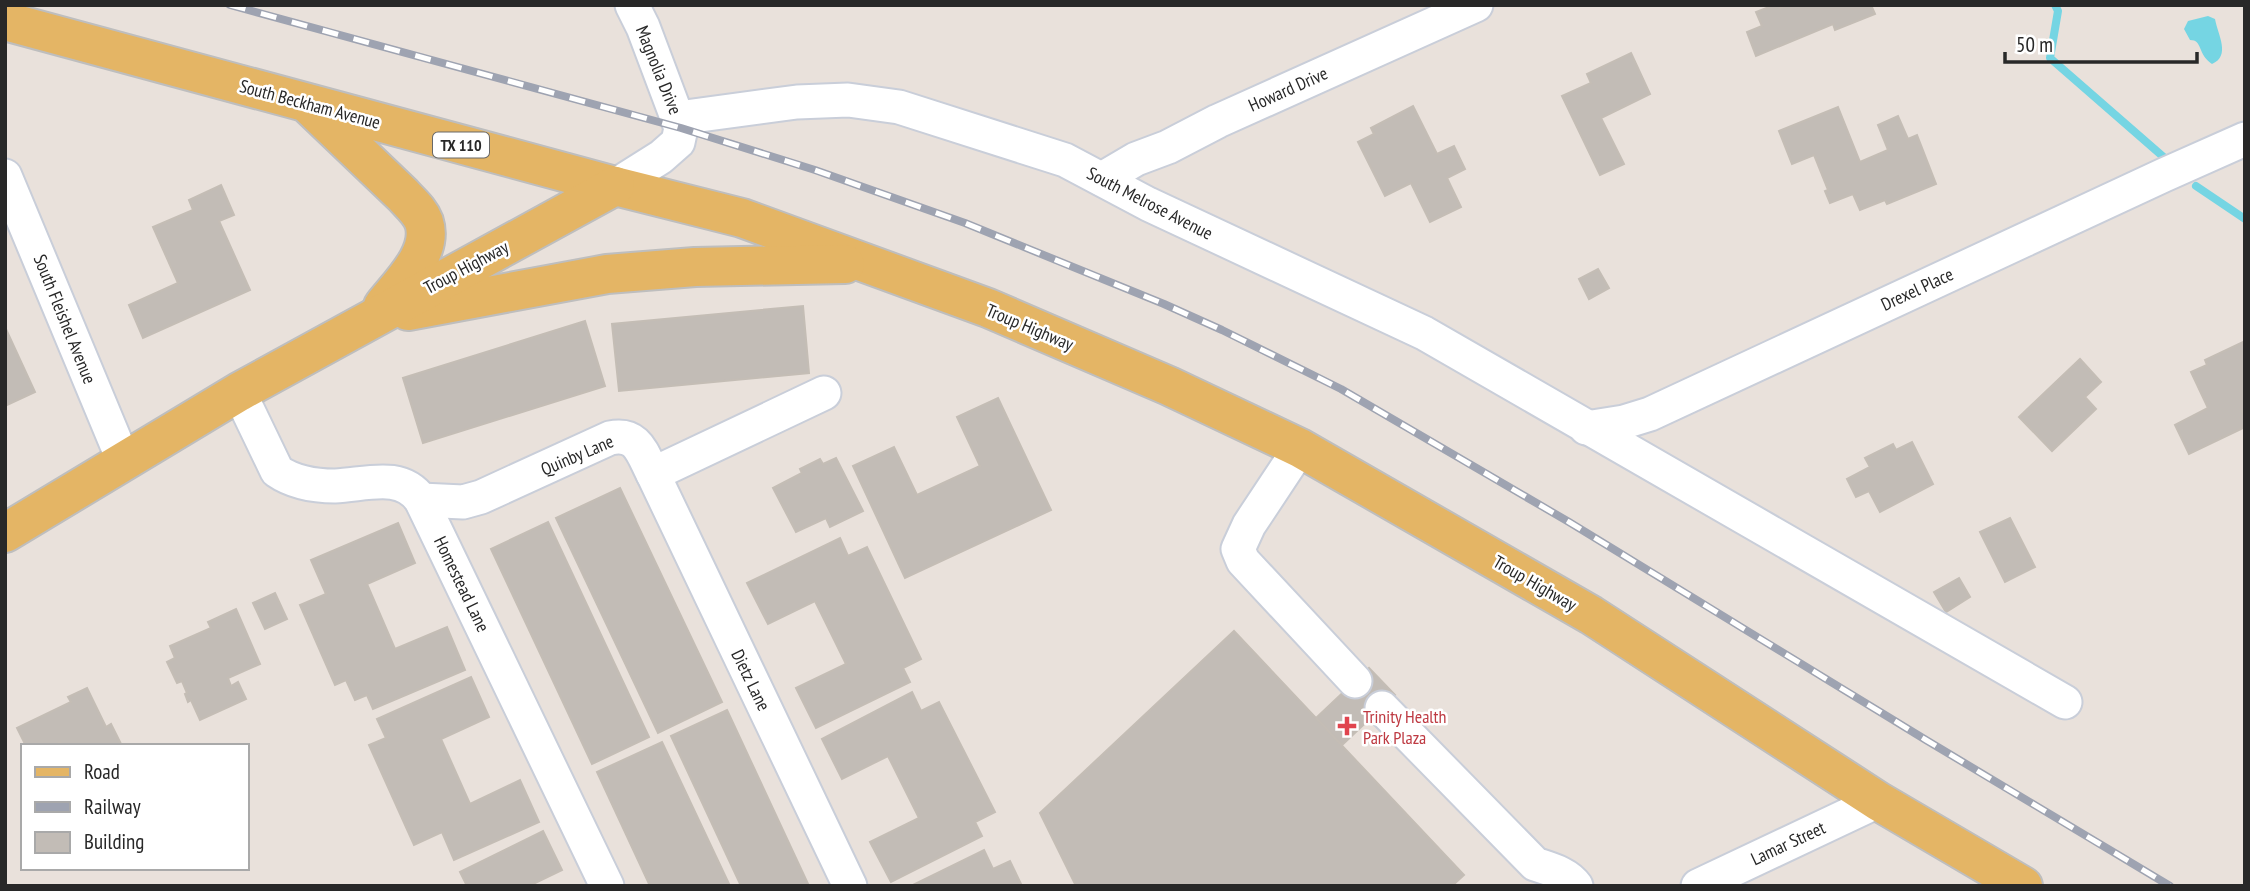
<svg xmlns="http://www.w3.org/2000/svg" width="2250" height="891" font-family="'PT Sans Narrow',sans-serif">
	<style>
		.water { fill: #75d5e3 }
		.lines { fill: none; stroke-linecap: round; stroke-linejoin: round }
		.stream { stroke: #75d5e3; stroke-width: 8 }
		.building { fill: #c2bcb6; stroke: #c4bdb5; stroke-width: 2 }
		.minor-casing { stroke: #c9ced9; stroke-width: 37 }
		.major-casing { stroke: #bebebe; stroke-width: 42 }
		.minor { stroke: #fff; stroke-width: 33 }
		.major { stroke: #e4b565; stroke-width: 38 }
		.rail-casing { stroke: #9ea3b1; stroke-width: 8 }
		.rail { stroke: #fff; stroke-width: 5; stroke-dasharray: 16; stroke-linecap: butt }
		.health-dot { fill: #e0444e; stroke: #fff; stroke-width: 2.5 }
		.labels { text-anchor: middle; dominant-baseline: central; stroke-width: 5; stroke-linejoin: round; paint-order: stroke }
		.shield { fill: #fff; stroke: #686868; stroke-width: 2 }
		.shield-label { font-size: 16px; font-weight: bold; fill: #282828 }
		.street-label { font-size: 18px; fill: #282828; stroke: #fff }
		.health-label { font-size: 18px; fill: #be3a42; stroke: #fff; text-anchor: start }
	</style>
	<rect width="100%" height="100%" fill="#e9e1db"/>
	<!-- water -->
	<path class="water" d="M2208,16L2215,19C2218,35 2231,56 2212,64C2197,54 2203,40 2190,40L2184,29L2188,21Z"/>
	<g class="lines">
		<!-- stream -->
		<g class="stream">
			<path d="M2055,5L2058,11L2050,58L2167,160"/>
			<path d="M2196,186L2245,219"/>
		</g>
	</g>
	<!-- building -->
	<g class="building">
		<path d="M1774,5H1779L1780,8L1788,5H1871L1875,14L1835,30L1833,24L1756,56L1747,32L1762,26L1756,12Z"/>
		<path d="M1631,53L1650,94L1601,118L1624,164L1600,175L1562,96L1591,83L1587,74Z"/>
		<path d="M1413,106L1437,154L1454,146L1465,169L1447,178L1461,207L1430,222L1411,183L1385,196L1358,142L1374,134L1371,128Z"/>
		<path d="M1838,107L1860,162L1888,150L1878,125L1898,116L1908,139L1917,135L1936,184L1887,204L1885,200L1860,210L1853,194L1830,203L1825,191L1828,190L1814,155L1792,164L1779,131Z"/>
		<path d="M221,185L234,215L219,221L250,290L143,338L129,305L178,283L153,227L193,210L189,200Z"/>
		<path d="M1598,269L1609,288L1589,299L1579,279Z"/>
		<path d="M803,306L809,373L619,391L612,324Z"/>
		<path d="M585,321L605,386L423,443L403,378Z"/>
		<path d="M5,327L35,392L5,406Z"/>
		<path d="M2245,341V410L2242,411L2245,417V427L2189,454L2175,425L2208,408L2191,372L2207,365L2205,360Z"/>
		<path d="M2080,359L2101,382L2085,397L2096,409L2052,451L2019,417Z"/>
		<path d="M998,398L1051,510L905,578L853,466L894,447L917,495L980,466L957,417Z"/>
		<path d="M1912,442L1933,484L1880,512L1869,491L1856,497L1847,479L1870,467L1865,458L1893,444L1896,450Z"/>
		<path d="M836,458L863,511L830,527L826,518L796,532L773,488L802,473L800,469L820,459L823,464Z"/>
		<path d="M620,488L722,702L658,733L556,518Z"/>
		<path d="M2010,518L2035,567L2005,582L1980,532Z"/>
		<path d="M548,522L649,737L592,764L491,549Z"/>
		<path d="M398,523L415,563L367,584L395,649L447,627L465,670L373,709L367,695L355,700L346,680L335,685L300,605L326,594L311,560Z"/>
		<path d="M840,538L848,556L867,547L921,659L903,668L910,682L816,728L796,688L846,664L815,601L768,624L747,583Z"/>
		<path d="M1959,578L1970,597L1946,612L1934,592Z"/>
		<path d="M275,593L287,619L265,629L253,603Z"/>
		<path d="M236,609L260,664L228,678L231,686L238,682L246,699L200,720L191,700L188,702L185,694L187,693L182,681L177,683L167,662L175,658L170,646L211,628L208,622Z"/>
		<path d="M1234,631L1464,875L1452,886H1076L1040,813Z"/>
		<path d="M1369,668L1395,695L1342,745L1316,718Z"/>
		<path d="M471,677L489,717L441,739L470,804L520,780L539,822L454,860L442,832L414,845L369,745L386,738L377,719Z"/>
		<path d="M87,688L106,727L111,724L122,746H62L60,742L54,746H26L17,728L71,702L68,697Z"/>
		<path d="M912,692L921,711L939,702L995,812L975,822L982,836L891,882L870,842L919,818L888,756L842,779L822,739Z"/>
		<path d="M727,710L809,886H741L671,736Z"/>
		<path d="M662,742L730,886H650L597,772Z"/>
		<path d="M543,831L562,870L529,886H467L460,872Z"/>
		<path d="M984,850L993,869L1010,861L1022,886H911Z"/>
	</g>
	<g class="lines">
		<!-- minor casing -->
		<g class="minor-casing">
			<g id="minor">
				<path d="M678,118L797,102L848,100L899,107L1065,160L1148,204L1424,333L2065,702"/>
				<path d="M5,176L124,462"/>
				<path d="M1102,179L1136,159L1168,147L1218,121L1476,5"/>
				<path d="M615,186L661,157L678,142L681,128L643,27L632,5"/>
				<path d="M239,392L277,471C293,482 315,486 335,486C365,485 401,471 421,500L607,886"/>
				<path d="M1586,428L1624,422L1650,414L2164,175L2245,139"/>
				<path d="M1300,448L1249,525L1238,549L1243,561L1355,681"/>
				<path d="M653,474L824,393"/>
				<path d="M421,500L463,502L481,497L610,438C638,432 642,453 653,474L850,886"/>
				<path d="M1382,708L1535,864C1549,869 1567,873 1576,886"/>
				<path d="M1698,886L1878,801"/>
			</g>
		</g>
		<!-- major casing -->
		<g class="major-casing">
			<g id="major">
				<path d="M5,21L615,186L742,218L988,308L1169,386L1300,448L1591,615L1878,801L2023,886"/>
				<path d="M311,107L403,195C410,203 420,211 424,222C434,253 400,284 383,306"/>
				<path d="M408,311L607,274L695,267L845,264"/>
				<path d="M5,533L239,392L615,186"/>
			</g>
		</g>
		<!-- minor -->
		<use href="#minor" class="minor"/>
		<!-- major -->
		<use href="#major" class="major"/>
		<!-- rail casing -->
		<g class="rail-casing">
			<path id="rail" d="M230,5L681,128L815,170L965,223L1164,304L1222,330L1341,389L1569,522L1926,740L2170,886"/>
		</g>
		<!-- rail -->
		<use href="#rail" class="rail"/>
	</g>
	<!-- markers -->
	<path class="health-dot" d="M1343.5 715.5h7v7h7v7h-7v7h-7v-7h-7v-7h7z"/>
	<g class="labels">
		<!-- shield labels -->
		<rect class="shield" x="433" y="132.5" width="56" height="25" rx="5"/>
		<g class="shield-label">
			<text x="461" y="145">TX 110</text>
		</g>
		<!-- street labels -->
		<g class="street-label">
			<text transform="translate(659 70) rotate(68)">Magnolia Drive</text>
			<text transform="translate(1288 89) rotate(-24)">Howard Drive</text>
			<text transform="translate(310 104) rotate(15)">South Beckham Avenue</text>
			<text transform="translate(1150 203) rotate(27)">South Melrose Avenue</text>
			<text transform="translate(466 267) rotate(-28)">Troup Highway</text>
			<text transform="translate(1917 289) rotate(-25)">Drexel Place</text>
			<text transform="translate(65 319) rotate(68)">South Fleishel Avenue</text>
			<text transform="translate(1030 327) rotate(23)">Troup Highway</text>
			<text transform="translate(577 455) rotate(-23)">Quinby Lane</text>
			<text transform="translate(1535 583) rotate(30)">Troup Highway</text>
			<text transform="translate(462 584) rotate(64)">Homestead Lane</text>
			<text transform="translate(751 680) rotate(64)">Dietz Lane</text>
			<text transform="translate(1788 843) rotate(-25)">Lamar Street</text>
		</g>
		<!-- health labels -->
		<g class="health-label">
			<text x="1363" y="716">Trinity Health<tspan x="1363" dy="21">Park Plaza</tspan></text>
		</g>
	</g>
	<!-- border -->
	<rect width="2250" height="891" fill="none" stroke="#282828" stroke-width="14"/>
	<!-- legend -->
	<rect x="21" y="744" width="228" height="126" fill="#ffffff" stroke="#a9a9a9" stroke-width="2"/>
	<rect x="35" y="767" width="35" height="10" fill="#e4b565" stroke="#a9a9a9" stroke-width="2"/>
	<text x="84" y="779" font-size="21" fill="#282828">Road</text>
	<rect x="35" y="802" width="35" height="10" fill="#9ea3b1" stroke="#a9a9a9" stroke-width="2"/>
	<text x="84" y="814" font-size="21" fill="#282828">Railway</text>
	<rect x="35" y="832" width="35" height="21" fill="#c2bcb6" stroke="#a9a9a9" stroke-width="2"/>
	<text x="84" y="849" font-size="21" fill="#282828">Building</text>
	<!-- scale -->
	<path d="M2005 52v10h192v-10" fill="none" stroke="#282828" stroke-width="3.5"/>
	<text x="2016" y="52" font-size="21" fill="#282828" stroke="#ffffff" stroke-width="5" paint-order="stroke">50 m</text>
</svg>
